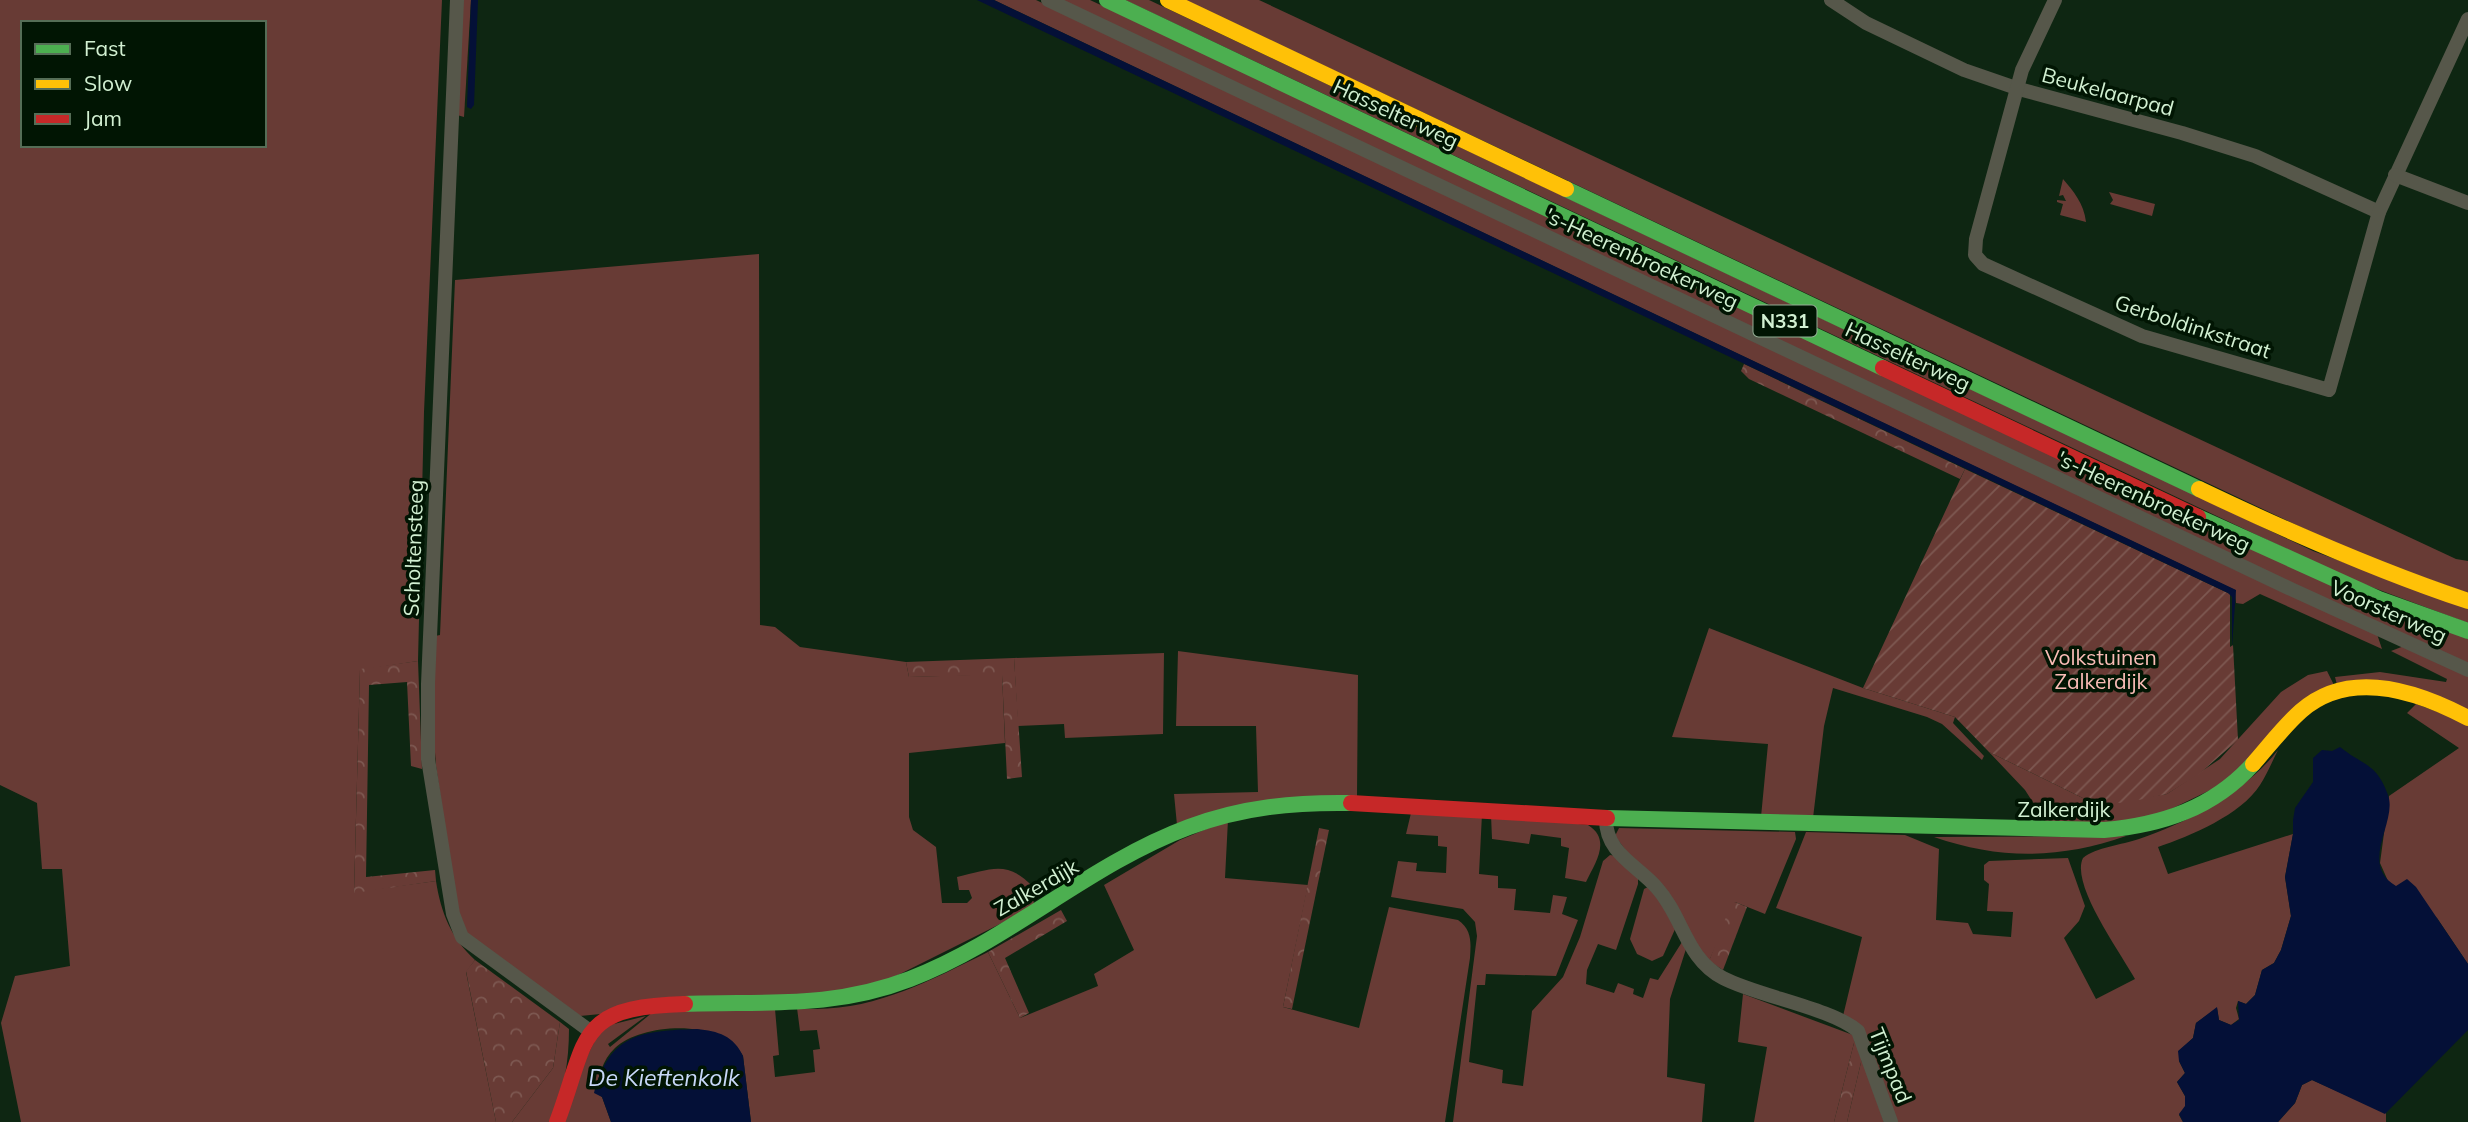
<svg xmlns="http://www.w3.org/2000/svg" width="2468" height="1122" font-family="Mulish,sans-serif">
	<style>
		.grass { fill: #683b35; fill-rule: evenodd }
		.forest { fill: url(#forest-crowns) }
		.garden { fill: url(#garden-furrows) }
		.water { fill: #041037 }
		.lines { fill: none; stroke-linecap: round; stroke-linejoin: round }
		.street { stroke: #56574a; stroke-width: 14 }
		.fast { stroke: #4caf50; stroke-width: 16 }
		.slow { stroke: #ffc107; stroke-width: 16 }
		.jam { stroke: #c62828; stroke-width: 16 }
		.labels { text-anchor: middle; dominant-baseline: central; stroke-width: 7; stroke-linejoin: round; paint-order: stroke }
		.shield { fill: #011503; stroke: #93ae94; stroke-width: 2 }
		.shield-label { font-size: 19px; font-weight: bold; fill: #d2f0d2 }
		.street-label { font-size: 21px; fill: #d2f0d2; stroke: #011503 }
		.park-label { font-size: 21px; fill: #f9bcb6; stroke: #011503 }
		.water-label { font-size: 23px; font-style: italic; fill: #c8d8f8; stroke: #011503 }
	</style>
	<defs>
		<pattern id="forest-crowns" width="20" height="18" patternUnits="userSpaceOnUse" patternTransform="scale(1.75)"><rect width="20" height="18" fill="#683b35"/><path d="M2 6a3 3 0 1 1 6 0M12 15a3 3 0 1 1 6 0" fill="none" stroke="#7d5851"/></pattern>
		<pattern id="garden-furrows" width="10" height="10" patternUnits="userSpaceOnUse" patternTransform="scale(1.75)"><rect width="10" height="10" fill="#683b35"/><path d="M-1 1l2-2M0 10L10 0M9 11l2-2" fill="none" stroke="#7d5851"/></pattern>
	</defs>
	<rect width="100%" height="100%" fill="#0e2612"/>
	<!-- grass -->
	<g class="grass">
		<path d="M0,0H442L424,412L418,661L360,670L354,892L436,881C441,913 451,938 475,960L466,972L496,1122H21L1,1023L15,976L70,966L62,869H42L37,803L0,785ZM23,23H264V145H23Z"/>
		<path d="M462,0H471L464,117L457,115Z"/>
		<path d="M994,0H1036L2377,634L2382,649L2260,594L2243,604L2236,603L2235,590Z"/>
		<path d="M1060,0H1090L2468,639V663L2341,606Z"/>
		<path d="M1125,0H1149L2313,551L2468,608V623L2350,579Z"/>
		<path d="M1185,0H1259L2456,559L2468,561V593L2360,555Z"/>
		<path d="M2063,179C2073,191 2084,203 2086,222L2060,215L2063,204L2057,202V200L2066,201L2063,195L2059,196Z"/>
		<path d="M2109,192L2155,204L2152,216L2110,204L2113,200Z"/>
		<path d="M759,254L760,625L775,627L800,647L906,662L909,677L1002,674L1005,743L909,753V817L913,830L936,847L942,903H967L972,898L969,890H959L957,877C990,870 1007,859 1033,887L1034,907L872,988L580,1016L469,937L458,917L436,766L432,711L435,636L440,635L455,280Z"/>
		<path d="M1709,628L1863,688L1955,717L1953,723L1984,756L1982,760L1942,724L1927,717L1833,688L1824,726L1813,818L1761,817L1768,744L1672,737Z"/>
		<path d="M2404,646L2468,675V711L2337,685L2335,677L2380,672L2446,682L2447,679L2391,651Z"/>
		<path d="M1178,651L1358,675L1357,797L1177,825L1174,794L1258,792L1256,726H1176Z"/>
		<path d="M1164,653L1163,734L1065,738L1064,724L1018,726L1014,658Z"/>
		<path d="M2327,671L2334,685L2229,781L2140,824L2045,821L2025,790L1989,752L2097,805L2167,794L2220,759L2281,692L2308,675Z"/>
		<path d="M2416,704L2468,723V964L2437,918L2388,881L2380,863L2389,796L2459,748L2407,713Z"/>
		<path d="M2278,750C2272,762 2267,774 2260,785C2241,815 2190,836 2158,847L2168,874L2293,834L2285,877L2291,916L2281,950L2274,963L2262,970L2255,995L2246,1004L2238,1001L2236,1008L2239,1019L2231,1025L2219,1020L2217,1008L2196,1023L2193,1038L2179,1051V1061L2185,1073L2177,1082L2185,1096L2186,1106L2179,1115L2183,1122H1896L1843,1016L1862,937L1776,908L1806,832L1905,835L1939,849L1936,920L1968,923L1973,934L2011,937L2013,912L1987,911L1989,884L1984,880V865L1989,861L2068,858L2085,906L2079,921L2064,938L2096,999L2135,979C2121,953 2070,884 2083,858C2096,847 2122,845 2139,839C2189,822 2244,793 2278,750Z"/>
		<path d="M1411,813L1482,814L1479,874L1498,876V888L1516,889L1514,910L1550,913L1553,895L1567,897L1562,914L1578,920L1556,976L1486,974L1485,985H1477L1469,1062L1503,1070L1502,1083L1523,1086L1532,1011L1563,977L1580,937L1603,861L1610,855L1616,856L1638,876V884L1616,950L1598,944L1587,970L1586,984L1614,993L1618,983L1634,989L1633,994L1643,998L1650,978L1658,980L1682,942L1686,949L1670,999L1667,1077L1705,1084L1702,1122H1453L1477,936L1475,922L1463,909L1391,897L1398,861L1417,863L1416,871L1446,873L1447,847L1438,846V836L1406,834Z"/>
		<path d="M1491,815L1588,825C1612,840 1595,863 1586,882L1565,878L1569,848L1561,846V838L1531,834L1529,844L1492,839Z"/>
		<path d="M1228,820L1225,878L1308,885L1283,1007L1359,1028L1389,907L1458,920C1472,930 1471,942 1470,958L1445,1122H751L743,1056C724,1019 643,1022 615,1048C602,1060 599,1077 595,1092L602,1097L611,1122H562L572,1086L602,1027L646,1016L608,1044L610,1047L653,1012L775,1009L779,1055L773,1056L775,1077L815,1072L813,1050L820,1049L817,1030L800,1031L797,1008C867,1015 927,982 988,952L1020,1018L1098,986L1094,974L1134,950L1104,885L1180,840Z"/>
		<path d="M1619,828L1795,832L1796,839L1765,914L1735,902L1709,961L1615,836Z"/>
		<path d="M2126,836C2060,859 2000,860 1934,837Z"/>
		<path d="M1650,886L1676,927L1663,956L1652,961L1637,954L1630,939L1644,889Z"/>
		<path d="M1743,994L1853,1035L1855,1039L1834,1122H1754L1767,1047L1738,1042Z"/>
		<path d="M560,1022L569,1029C569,1061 564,1093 550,1122H512L553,1068Z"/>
		<path d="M1862,1058L1884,1122H1847Z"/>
		<path d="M2312,1080L2386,1113V1122H2278L2295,1103L2302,1085Z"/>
	</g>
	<!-- forest -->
	<g class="forest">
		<path d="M1744,364L1965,469L1960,479L1749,379L1741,371Z"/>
		<path d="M1014,658L1022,777L1007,779L1002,675L909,677L906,662Z"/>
		<path d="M418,661L422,769L411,766L407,682L369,685L366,877L435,870L436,881L354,893L360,669Z"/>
		<path d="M1319,828L1329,830L1292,1009L1283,1007Z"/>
		<path d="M1735,902L1747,907L1723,970L1709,961L1731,904Z"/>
		<path d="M1061,910L1067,921L1005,958L1029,1013L1020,1018L988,952Z"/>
		<path d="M475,960L560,1022L553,1068L512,1122H496L466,971Z"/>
		<path d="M1855,1039L1862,1058L1847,1122H1834Z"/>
	</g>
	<!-- garden -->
	<path class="garden" d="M1965,469L2230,594V647L2233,645L2238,740L2199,774L2167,794L2129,802L2097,805L1989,752L1955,717L1863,688Z"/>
	<!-- water -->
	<g class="water">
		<path d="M471,0H478L474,105L471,109L467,107Z"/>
		<path d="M977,0H994L2236,590L2232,647V597L2228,593Z"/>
		<path d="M2340,747C2362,765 2377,763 2388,795C2398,822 2358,864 2396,886L2407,879L2416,887L2468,964V1030L2385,1114L2312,1080L2302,1085L2295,1103L2278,1122H2183L2179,1114L2185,1106V1096L2177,1082L2185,1073L2179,1061L2178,1051L2193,1038L2196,1023L2217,1007L2219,1020L2231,1025L2239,1020L2238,1001L2246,1004L2255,995L2262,970L2274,963L2281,950L2291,916L2285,877L2293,834V820L2295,808L2313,782V758L2322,750L2332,751Z"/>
		<path d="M697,1029C718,1031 734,1036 743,1056L751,1122H611L602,1097L594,1093C610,1033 641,1031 697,1029Z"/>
	</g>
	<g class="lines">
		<!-- street -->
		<g class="street">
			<path d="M457,0L428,684V759L453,914L462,937L590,1031"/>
			<path d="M1048,0L2293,590L2468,670"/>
			<path d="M1831,0L1866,23L1964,70L2019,89L2182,133L2255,156L2379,212"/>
			<path d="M2055,0L2022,70L1976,239L1975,255L1983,264L2142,336L2329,390L2379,212L2468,19"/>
			<path d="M2395,175L2468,203"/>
			<path d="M1606,818C1605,853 1637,865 1657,888C1683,917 1686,959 1723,978C1757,996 1831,1008 1858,1031L1891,1122"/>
		</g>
		<!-- fast -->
		<g class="fast">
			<path d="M1107,0L1883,368"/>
			<path d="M1566,189L2199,489"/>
			<path d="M2198,517L2379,599L2468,631"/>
			<path d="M1607,818L2104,830C2162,825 2213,808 2253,764"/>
			<path d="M685,1004C765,1001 832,1009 910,979C1009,941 1089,864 1189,827C1242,807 1295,802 1351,803"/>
		</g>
		<!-- slow -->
		<g class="slow">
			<path d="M1168,0L1566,189"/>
			<path d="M2199,489C2287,531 2375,570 2468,601"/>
			<path d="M2253,764C2269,746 2283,727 2301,711C2350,668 2417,691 2468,718"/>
		</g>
		<!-- jam -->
		<g class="jam">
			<path d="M1883,368L2198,517"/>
			<path d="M1351,803L1607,818"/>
			<path d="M557,1122C589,1037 575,1007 685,1004"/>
		</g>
	</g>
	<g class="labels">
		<!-- shield labels -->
		<rect class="shield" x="1753.5" y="305.5" width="63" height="31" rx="5"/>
		<g class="shield-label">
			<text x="1785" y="321">N331</text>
		</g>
		<!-- street labels -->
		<g class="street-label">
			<text transform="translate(2108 91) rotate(15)">Beukelaarpad</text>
			<text transform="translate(1396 113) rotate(25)">Hasselterweg</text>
			<text transform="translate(1642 258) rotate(25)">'s-Heerenbroekerweg</text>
			<text transform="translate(2193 326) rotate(18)">Gerboldinkstraat</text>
			<text transform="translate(1908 356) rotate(25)">Hasselterweg</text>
			<text transform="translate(2154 501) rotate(25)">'s-Heerenbroekerweg</text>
			<text transform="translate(413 548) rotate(-88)">Scholtensteeg</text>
			<text transform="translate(2389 611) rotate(24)">Voorsterweg</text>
			<text x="2064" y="809">Zalkerdijk</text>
			<text transform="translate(1036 887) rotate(-30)">Zalkerdijk</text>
			<text transform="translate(1891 1065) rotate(68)">Tijmpad</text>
		</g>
		<!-- park labels -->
		<g class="park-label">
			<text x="2101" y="657">Volkstuinen<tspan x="2101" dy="24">Zalkerdijk</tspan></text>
		</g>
		<!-- water labels -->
		<g class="water-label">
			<text x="664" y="1077">De Kieftenkolk</text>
		</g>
	</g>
	<!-- legend -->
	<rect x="21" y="21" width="245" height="126" fill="#011503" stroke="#556d56" stroke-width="2"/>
	<rect x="35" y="44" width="35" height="10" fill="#4caf50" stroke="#556d56" stroke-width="2"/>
	<text x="84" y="56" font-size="21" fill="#d2f0d2">Fast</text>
	<rect x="35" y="79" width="35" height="10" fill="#ffc107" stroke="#556d56" stroke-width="2"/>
	<text x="84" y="91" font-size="21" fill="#d2f0d2">Slow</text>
	<rect x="35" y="114" width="35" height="10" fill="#c62828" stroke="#556d56" stroke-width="2"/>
	<text x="84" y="126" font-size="21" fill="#d2f0d2">Jam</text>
</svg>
